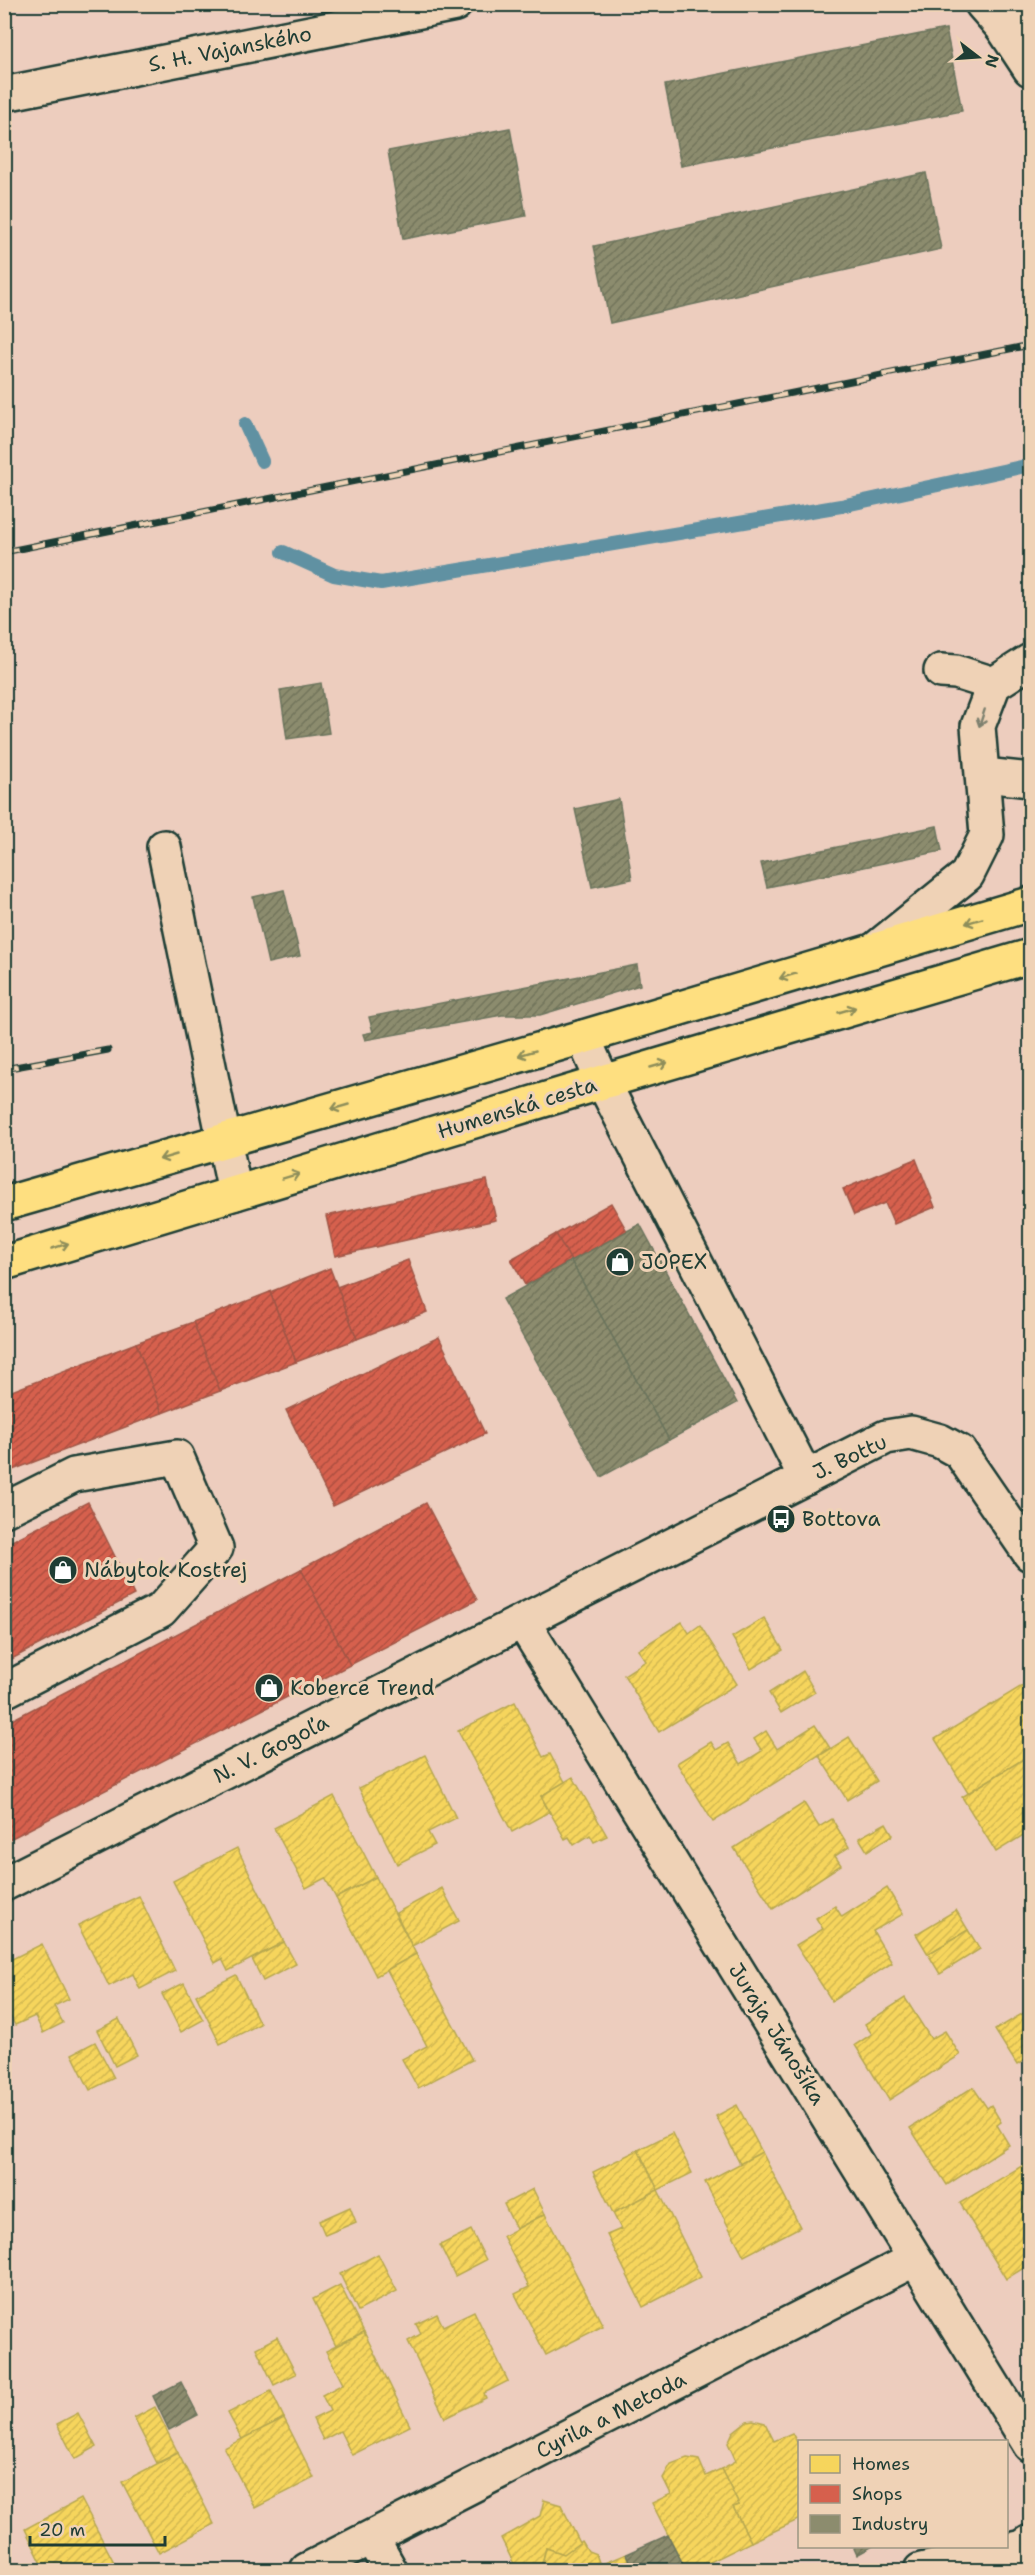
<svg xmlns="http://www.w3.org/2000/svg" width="1035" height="2575" font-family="'Shantell Sans',sans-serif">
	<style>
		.homes { fill: url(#homes-hatch); stroke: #b6a750; stroke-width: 1.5 }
		.shops { fill: url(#shops-hatch); stroke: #9f5646; stroke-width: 1.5 }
		.industry { fill: url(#industry-hatch); stroke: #6b745d; stroke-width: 1.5 }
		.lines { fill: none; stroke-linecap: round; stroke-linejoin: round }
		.stream { stroke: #6091a2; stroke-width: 14 }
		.minor-casing { stroke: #1f3d34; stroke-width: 38 }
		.major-casing { stroke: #1f3d34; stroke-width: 38 }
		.minor { stroke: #efd2b6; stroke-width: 33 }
		.major { stroke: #fedf80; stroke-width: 33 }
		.rail-casing { stroke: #1f3d34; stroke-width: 7 }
		.rail { stroke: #efd2b6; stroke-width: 4.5; stroke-dasharray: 14; stroke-linecap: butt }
		.oneway { stroke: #7d806e }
		.oneway2 { stroke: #8e8e5a }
		.labels { text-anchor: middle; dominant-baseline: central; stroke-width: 6; stroke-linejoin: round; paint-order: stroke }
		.street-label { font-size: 21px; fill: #1f3d34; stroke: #efd2b6 }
		.poi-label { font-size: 21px; fill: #1f3d34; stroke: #efd2b6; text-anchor: start }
	</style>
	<defs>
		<pattern id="homes-hatch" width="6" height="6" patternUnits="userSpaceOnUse" patternTransform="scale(1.5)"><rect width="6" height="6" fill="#f6d55c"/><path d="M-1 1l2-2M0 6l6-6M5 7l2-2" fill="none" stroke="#d2b851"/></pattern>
		<pattern id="shops-hatch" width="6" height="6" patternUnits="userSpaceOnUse" patternTransform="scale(1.5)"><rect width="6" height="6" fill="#d6604d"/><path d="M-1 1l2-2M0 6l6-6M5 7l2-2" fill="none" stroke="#ad5041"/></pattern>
		<pattern id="industry-hatch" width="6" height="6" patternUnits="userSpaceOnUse" patternTransform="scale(1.5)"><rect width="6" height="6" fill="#8c8c6e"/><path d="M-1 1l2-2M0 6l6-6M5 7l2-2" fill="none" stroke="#72745b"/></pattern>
	</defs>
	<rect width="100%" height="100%" fill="#edcdbe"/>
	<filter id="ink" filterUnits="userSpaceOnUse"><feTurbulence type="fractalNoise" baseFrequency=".0167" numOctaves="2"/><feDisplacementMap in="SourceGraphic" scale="12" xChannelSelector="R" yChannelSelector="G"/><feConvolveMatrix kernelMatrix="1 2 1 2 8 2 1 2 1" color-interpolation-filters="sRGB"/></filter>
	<g filter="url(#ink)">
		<!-- homes -->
		<g class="homes">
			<path d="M764,1618L783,1650L751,1669L732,1637Z"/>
			<path d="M682,1622L689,1633L700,1625L737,1684L659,1732L624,1675L646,1661L638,1650Z"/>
			<path d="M803,1671L815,1692L781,1713L769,1693Z"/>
			<path d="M1030,1681V1755L968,1793L935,1739Z"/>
			<path d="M515,1702L543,1757L550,1754L565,1782L541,1796L549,1812L512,1832L458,1731Z"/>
			<path d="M815,1725L830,1748L713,1822L677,1763L711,1742L716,1750L728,1743L741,1764L762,1751L754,1739L766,1731L777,1749Z"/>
			<path d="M849,1737L877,1781L847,1800L819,1756Z"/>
			<path d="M425,1755L456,1818L428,1832L435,1845L397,1864L359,1788Z"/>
			<path d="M1030,1755V1831L996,1852L962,1797Z"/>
			<path d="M573,1777L607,1836L594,1842L590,1835L574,1845L569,1837L565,1839L541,1796Z"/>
			<path d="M334,1796L376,1877L336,1898L325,1878L306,1888L274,1828Z"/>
			<path d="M804,1803L819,1827L832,1819L849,1847L835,1856L841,1865L773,1909L734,1848Z"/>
			<path d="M886,1823L893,1835L867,1851L859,1838Z"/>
			<path d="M237,1848L284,1942L228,1971L222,1959L215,1963L173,1881Z"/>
			<path d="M376,1877L416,1954L376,1976L336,1898Z"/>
			<path d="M442,1888L459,1921L412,1946L396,1913Z"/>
			<path d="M887,1888L903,1914L873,1931L892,1963L832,2001L796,1945L823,1929L816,1918L835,1906L842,1917Z"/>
			<path d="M139,1896L175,1971L140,1989L133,1974L109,1986L78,1925Z"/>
			<path d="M956,1910L968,1930L928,1954L916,1934Z"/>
			<path d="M968,1930L980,1949L940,1974L928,1954Z"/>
			<path d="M284,1942L296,1964L263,1981L252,1959Z"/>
			<path d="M42,1944L69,1999L54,2006L63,2023L43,2033L35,2016L15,2025L4,2004V1963Z"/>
			<path d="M416,1954L472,2060L418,2088L402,2059L427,2046L387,1970Z"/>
			<path d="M236,1975L260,2024L220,2044L196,1995Z"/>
			<path d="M184,1983L203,2020L181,2032L162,1994Z"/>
			<path d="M905,1998L931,2039L945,2031L960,2055L889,2100L855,2045L872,2034L865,2024Z"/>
			<path d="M1027,2011L1030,2017V2057L1017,2065L995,2030Z"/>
			<path d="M119,2019L137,2055L115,2066L97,2030Z"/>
			<path d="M95,2042L114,2078L90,2090L72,2054Z"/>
			<path d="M973,2087L987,2108L991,2105L1001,2122L997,2125L1009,2145L947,2185L910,2128Z"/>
			<path d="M737,2105L762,2152L740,2164L716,2116Z"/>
			<path d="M672,2133L692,2173L658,2190L638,2150Z"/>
			<path d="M638,2150L658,2190L613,2213L593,2172Z"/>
			<path d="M762,2152L800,2227L744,2256L705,2182Z"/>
			<path d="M1025,2164L1030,2174V2264L1006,2279L960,2203Z"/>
			<path d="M533,2189L545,2214L516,2229L504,2204Z"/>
			<path d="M658,2190L701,2277L643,2307L607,2235L621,2229L613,2213Z"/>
			<path d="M350,2207L356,2222L325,2235L319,2221Z"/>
			<path d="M545,2214L603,2326L546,2355L515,2294L529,2287L503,2236Z"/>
			<path d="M471,2230L486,2260L455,2276L440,2245Z"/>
			<path d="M378,2254L397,2291L358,2311L340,2274Z"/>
			<path d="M340,2285L364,2332L336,2346L313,2299Z"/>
			<path d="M474,2311L508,2381L484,2393L486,2398L445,2418L408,2341L421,2334L416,2324L437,2314L443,2326Z"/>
			<path d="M364,2332L410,2426L352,2455L340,2431L323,2440L313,2419L330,2411L322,2395L343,2384L326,2351Z"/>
			<path d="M277,2337L296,2374L274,2385L256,2348Z"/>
			<path d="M271,2391L284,2418L242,2439L228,2413Z"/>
			<path d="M155,2407L178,2453L157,2463L134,2418Z"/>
			<path d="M78,2413L96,2447L75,2459L57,2424Z"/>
			<path d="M284,2418L314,2478L255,2508L224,2448Z"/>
			<path d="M753,2420L765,2423L774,2441L792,2433L800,2448V2519L751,2542L733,2507L739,2505L721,2469L736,2461L728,2443L733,2432L747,2421Z"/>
			<path d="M178,2453L214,2524L159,2553L122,2482Z"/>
			<path d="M687,2458L699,2460L706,2476L721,2469L739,2505L733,2507L751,2542L694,2570H686L652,2503L671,2494L663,2478L671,2464Z"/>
			<path d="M81,2499L118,2570H45L25,2529Z"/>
			<path d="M544,2500L561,2505L580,2543L564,2554L546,2548L542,2564L530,2570H517L501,2538L540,2516Z"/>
			<path d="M582,2541L588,2551L596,2554L600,2565L626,2554L633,2570H530L542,2564L546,2548L564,2554Z"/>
		</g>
		<!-- shops -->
		<g class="shops">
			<path d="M916,1159L935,1207L894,1224L885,1203L854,1215L843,1189Z"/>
			<path d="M487,1180L496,1220L335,1256L326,1216Z"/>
			<path d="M611,1203L627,1231L571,1261L556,1234Z"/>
			<path d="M556,1234L571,1261L525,1285L511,1259Z"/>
			<path d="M408,1260L427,1312L357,1339L337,1287Z"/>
			<path d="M330,1268L357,1339L296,1362L270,1292Z"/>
			<path d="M270,1292L296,1362L220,1391L193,1322Z"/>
			<path d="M193,1322L220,1391L162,1413L136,1343Z"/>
			<path d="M439,1337L485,1434L333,1506L286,1410Z"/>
			<path d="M136,1343L162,1413L10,1471L4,1458V1394Z"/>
			<path d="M88,1502L134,1595L4,1663V1545Z"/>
			<path d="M426,1503L477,1600L350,1665L301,1569Z"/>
			<path d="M301,1569L350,1665L6,1841L4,1724Z"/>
		</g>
		<!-- industry -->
		<g class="industry">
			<path d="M946,29L962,111L681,166L665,85Z"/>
			<path d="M510,128L526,216L403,239L388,151Z"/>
			<path d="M926,173L941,249L610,323L594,246Z"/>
			<path d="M321,683L329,733L287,739L280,690Z"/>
			<path d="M619,799L632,879L592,887L575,809Z"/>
			<path d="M937,826L942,851L767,887L761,863Z"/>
			<path d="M284,890L300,956L268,963L253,897Z"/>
			<path d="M637,965L640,985L540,1015H502L365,1040L363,1034L373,1032L369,1017Z"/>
			<path d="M640,1224L737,1403L669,1440L571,1261Z"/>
			<path d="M571,1261L669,1440L601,1477L502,1299Z"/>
			<path d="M181,2382L198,2415L169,2430L153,2396Z"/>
			<path d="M668,2535L686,2570H633L626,2554Z"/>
			<path d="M853,2546H873L857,2555Z"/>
		</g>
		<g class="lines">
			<!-- stream -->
			<g class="stream">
				<path d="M245,424L262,461"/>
				<path d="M283,552L334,575L381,583L841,506L1030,465"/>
			</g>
			<!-- minor casing -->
			<g class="minor-casing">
				<g id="minor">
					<path d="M982,4L1003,28L1030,23"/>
					<path d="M1003,28L1030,69"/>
					<path d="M4,94L455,4"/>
					<path d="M941,671L956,672L994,684"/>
					<path d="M984,775L1030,780"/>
					<path d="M164,847L235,1193"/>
					<path d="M873,951L967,875L987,835L978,726L994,684L1030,661"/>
					<path d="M583,1037L603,1082L806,1478"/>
					<path d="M4,1510L74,1475L177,1457L216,1548L161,1610L4,1691"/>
					<path d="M523,1622L1030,2445"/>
					<path d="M4,1884L886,1437L911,1433L940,1441L960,1452L1030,1554"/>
					<path d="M372,2538L390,2570"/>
					<path d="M307,2570L915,2259"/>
					<path d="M921,2570L1023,2547L1030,2542"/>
				</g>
			</g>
			<!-- major casing -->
			<g class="major-casing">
				<g id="major">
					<path d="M4,1204L583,1037L1030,904"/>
					<path d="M4,1263L603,1082L1030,956"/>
				</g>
			</g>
			<!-- minor -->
			<use href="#minor" class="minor"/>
			<!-- major -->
			<use href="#major" class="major"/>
			<!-- rail casing -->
			<g class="rail-casing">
				<g id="rail">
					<path d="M4,552L1030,345"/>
					<path d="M4,1069L108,1050"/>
				</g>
			</g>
			<!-- rail -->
			<use href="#rail" class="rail"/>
		</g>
		<!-- one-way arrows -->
		<defs><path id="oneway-shaft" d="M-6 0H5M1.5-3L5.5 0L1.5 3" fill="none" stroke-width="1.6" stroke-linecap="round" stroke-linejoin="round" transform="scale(1.5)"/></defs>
		<use class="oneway" href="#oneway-shaft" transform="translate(982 718) rotate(108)"/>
		<g class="oneway2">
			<use href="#oneway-shaft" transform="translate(974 921) rotate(163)"/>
			<use href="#oneway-shaft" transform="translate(788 976) rotate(163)"/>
			<use href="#oneway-shaft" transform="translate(847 1010) rotate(-16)"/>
			<use href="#oneway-shaft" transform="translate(527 1053) rotate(164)"/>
			<use href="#oneway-shaft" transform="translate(659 1065) rotate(-16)"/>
			<use href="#oneway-shaft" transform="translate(340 1107) rotate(164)"/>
			<use href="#oneway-shaft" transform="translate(168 1157) rotate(164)"/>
			<use href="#oneway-shaft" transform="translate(291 1176) rotate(-17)"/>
			<use href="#oneway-shaft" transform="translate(60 1246) rotate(-17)"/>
		</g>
	</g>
	<!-- icons -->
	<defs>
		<g id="shop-disc" transform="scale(1.5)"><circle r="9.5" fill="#1f3d34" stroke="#efd2b6"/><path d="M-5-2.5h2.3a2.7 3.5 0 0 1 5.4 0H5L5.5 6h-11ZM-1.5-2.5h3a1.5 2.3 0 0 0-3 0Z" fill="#fff"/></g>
		<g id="bus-disc" transform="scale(1.5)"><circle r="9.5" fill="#1f3d34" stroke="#efd2b6"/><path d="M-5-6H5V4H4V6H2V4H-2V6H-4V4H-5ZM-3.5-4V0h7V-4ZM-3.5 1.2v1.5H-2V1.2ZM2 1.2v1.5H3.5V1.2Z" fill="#fff"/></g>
	</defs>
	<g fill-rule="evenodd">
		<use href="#shop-disc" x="620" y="1262"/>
		<use href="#bus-disc" x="781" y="1519"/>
		<use href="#shop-disc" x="63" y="1570"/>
		<use href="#shop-disc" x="269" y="1688"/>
	</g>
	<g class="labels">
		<!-- street labels -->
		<g class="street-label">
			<text transform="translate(230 49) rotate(-11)">S. H. Vajanského</text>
			<text transform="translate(517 1108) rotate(-17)">Humenská cesta</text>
			<text transform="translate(850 1457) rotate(-25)">J. Bottu</text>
			<text transform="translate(271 1749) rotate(-27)">N. V. Gogoľa</text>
			<text transform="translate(777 2034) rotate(58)">Juraja Jánošíka</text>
			<text transform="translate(611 2415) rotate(-27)">Cyrila a Metoda</text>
		</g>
		<!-- poi labels -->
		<g class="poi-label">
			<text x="641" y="1262">JOPEX</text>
			<text x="802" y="1519">Bottova</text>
			<text x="84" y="1570">Nábytok Kostrej</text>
			<text x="290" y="1688">Koberce Trend</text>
		</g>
	</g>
	<!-- margin -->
	<rect width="1035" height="2575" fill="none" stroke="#efd2b6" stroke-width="24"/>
	<rect x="12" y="12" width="1011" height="2551" fill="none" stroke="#1f3d34" stroke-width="2" filter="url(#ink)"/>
	<!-- legend -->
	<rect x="798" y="2440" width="210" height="108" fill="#efd2b6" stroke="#9c9682" stroke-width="1.5"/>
	<rect x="810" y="2455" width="30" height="18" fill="#f6d55c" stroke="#9c9682" stroke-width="1.5"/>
	<text x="852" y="2470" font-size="18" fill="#1f3d34">Homes</text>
	<rect x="810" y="2485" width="30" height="18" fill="#d6604d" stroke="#9c9682" stroke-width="1.5"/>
	<text x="852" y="2500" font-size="18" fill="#1f3d34">Shops</text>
	<rect x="810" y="2515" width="30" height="18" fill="#8c8c6e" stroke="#9c9682" stroke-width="1.5"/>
	<text x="852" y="2530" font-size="18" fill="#1f3d34">Industry</text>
	<!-- north arrow -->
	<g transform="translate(978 57) rotate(107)" stroke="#efd2b6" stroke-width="4.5" paint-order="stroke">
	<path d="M0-4.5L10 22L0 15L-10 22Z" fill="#1f3d34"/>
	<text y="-9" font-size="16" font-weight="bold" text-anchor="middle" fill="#1f3d34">N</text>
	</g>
	<!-- scale -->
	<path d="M30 2536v9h135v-9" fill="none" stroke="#1f3d34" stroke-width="3"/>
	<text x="39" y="2536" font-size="18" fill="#1f3d34" stroke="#efd2b6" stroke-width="4.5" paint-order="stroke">20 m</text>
</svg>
